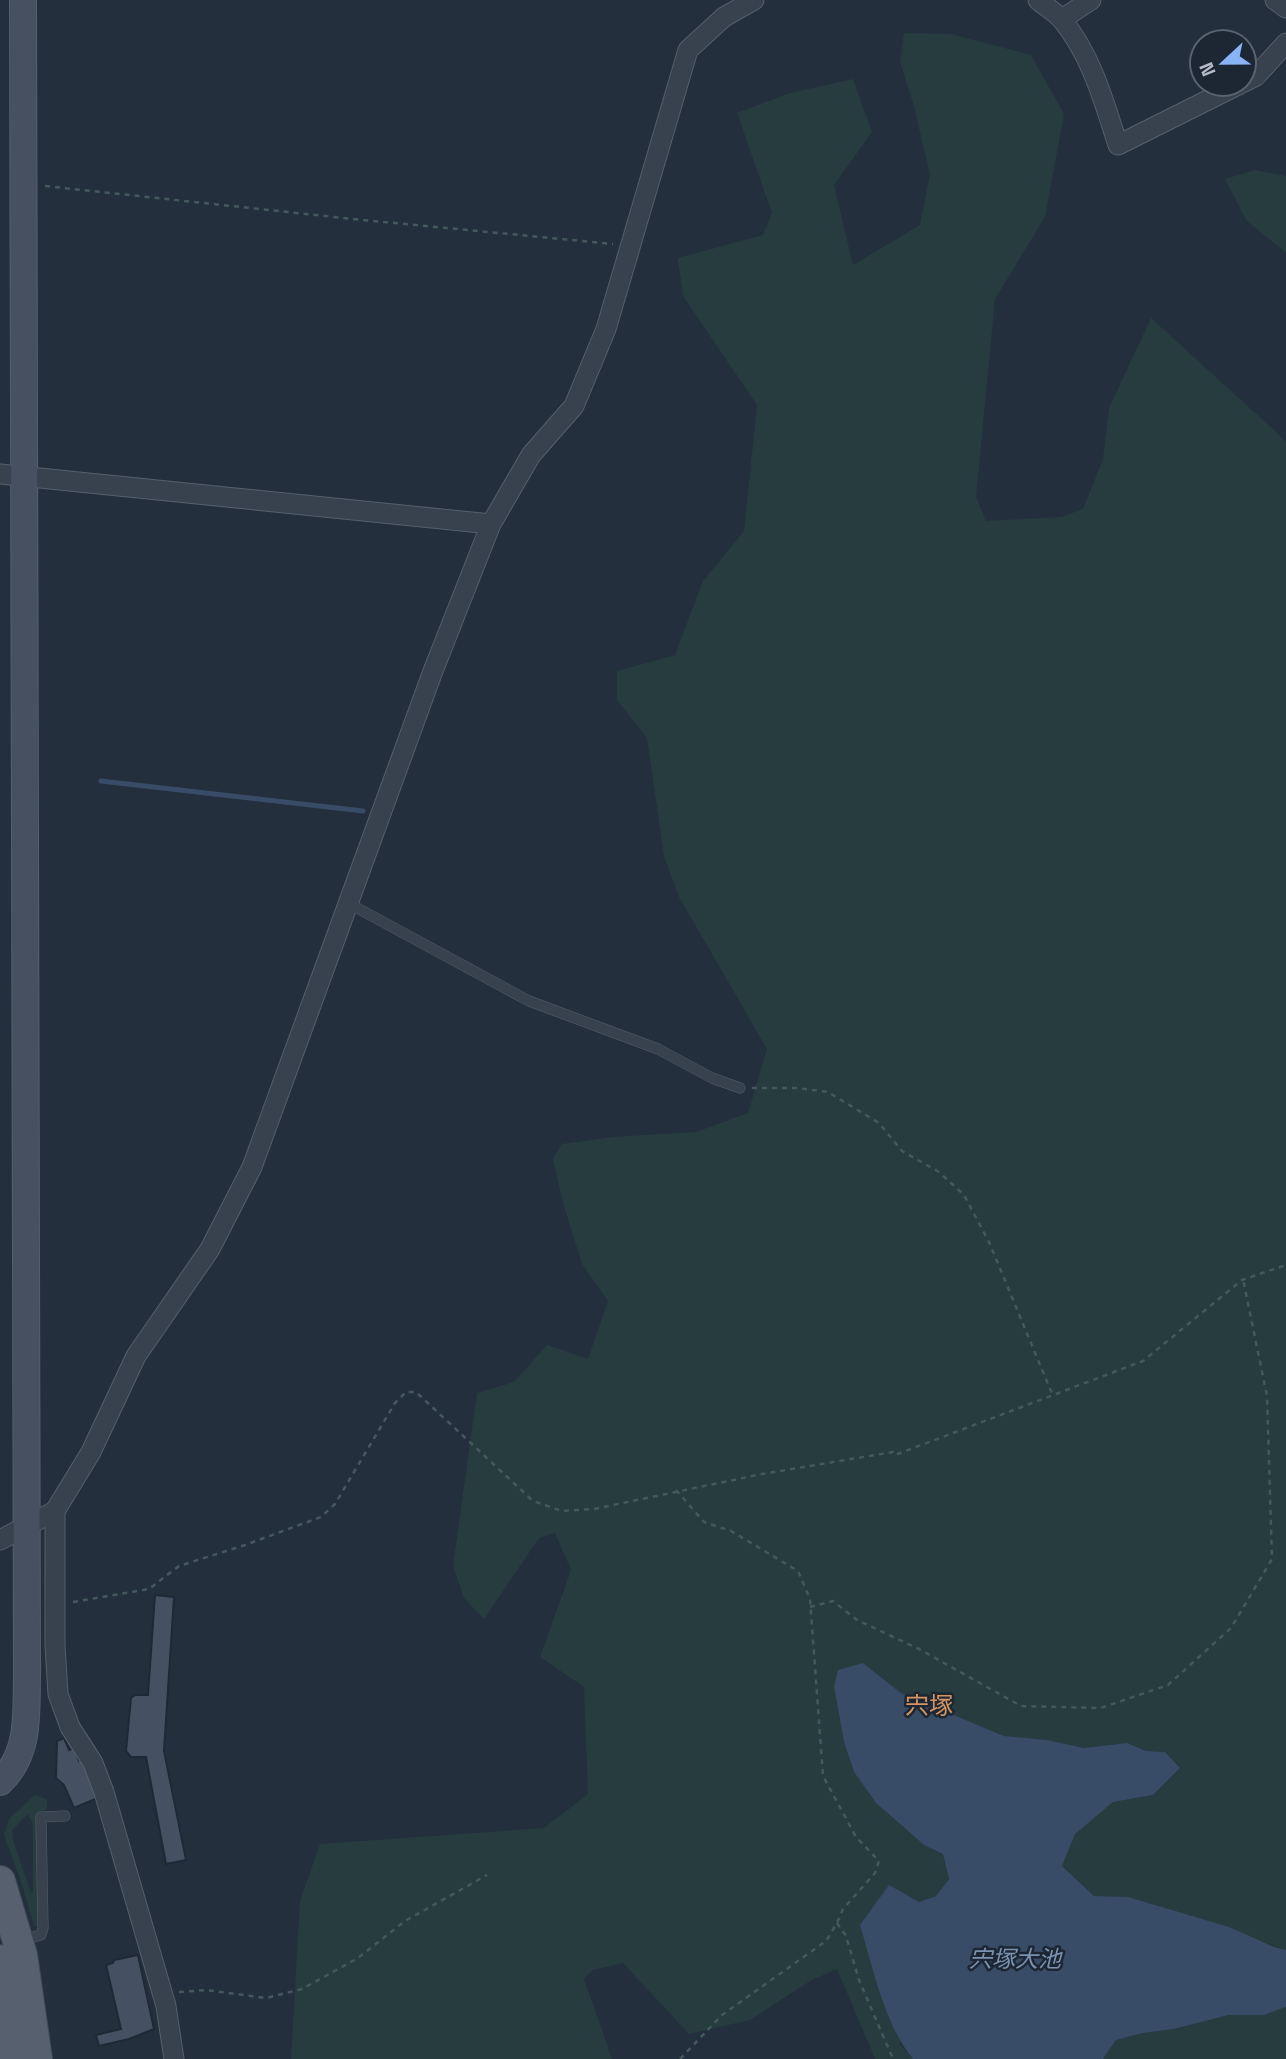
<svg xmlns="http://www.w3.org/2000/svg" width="1286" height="2059" font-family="'Space Grotesk','Noto Sans JP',sans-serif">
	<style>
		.green { fill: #263c3f; fill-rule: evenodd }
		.water { fill: #394c67 }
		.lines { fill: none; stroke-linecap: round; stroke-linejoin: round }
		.stream { stroke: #394c67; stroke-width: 5 }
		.building { fill: #455162; stroke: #1f2835; stroke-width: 2 }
		.lane-casing { stroke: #565f6c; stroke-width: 11 }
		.street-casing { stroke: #565f6c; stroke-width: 21 }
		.secondary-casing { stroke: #565f6c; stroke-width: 28 }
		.primary-casing { stroke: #414a57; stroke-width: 32 }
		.path { stroke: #44595c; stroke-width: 2.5; stroke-dasharray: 5 5; stroke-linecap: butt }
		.lane { stroke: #38414e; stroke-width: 10 }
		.street { stroke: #38414e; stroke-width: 19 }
		.secondary { stroke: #465061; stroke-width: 26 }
		.primary { stroke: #56606e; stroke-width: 30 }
		.labels { text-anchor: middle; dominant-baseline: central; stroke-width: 5; stroke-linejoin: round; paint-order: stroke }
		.water-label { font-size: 23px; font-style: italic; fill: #7c92b1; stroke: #1d2633 }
		.quarter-label { font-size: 24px; fill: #d59563; stroke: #1d2633 }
	</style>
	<rect width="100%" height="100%" fill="#242f3e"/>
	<!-- green -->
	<g class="green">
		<path d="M904,33L951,34L1031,55L1064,114L1045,217L995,299L976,497L986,521L1061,517L1083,509L1103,459L1109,408L1151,318L1286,441V1950L1128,1897L1094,1896L1061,1865L1074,1834L1113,1802L1153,1795L1180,1768L1165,1752L1146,1751L1127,1743L1084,1748L1046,1740L1004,1736L901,1693L863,1663L834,1687L844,1742L854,1772L876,1803L924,1845L943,1854L949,1879L936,1896L919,1902L900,2044L913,2059H875L837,1969L812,1980L750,2020L689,2034L623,1963L593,1970L584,1979L612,2059H291L300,1901L320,1844L544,1828L588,1794L584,1687L540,1657L571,1570L555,1533L539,1538L484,1619L464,1598L453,1566L477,1393L514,1382L547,1345L588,1359L608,1301L582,1264L563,1203L553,1159L562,1144L613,1137L696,1132L748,1113L767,1049L679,897L664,856L647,738L617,700V671L675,655L703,581L744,531L757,405L683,296L678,258L763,235L772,213L737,113L790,93L853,79L872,132L834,185L853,265L920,225L930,174L913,103L900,62Z"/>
		<path d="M1255,170L1286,176V253L1246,220L1225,179Z"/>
		<path d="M35,1795L47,1799V1809L37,1814L38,1926H34L21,1881L4,1835L9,1819ZM28,1814L33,1824V1892L31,1893L13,1840L12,1830Z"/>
		<path d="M1286,2007V2059H1103L1116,2040L1143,2033L1175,2029L1229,2015H1264Z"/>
	</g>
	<!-- water -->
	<path class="water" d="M863,1663L901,1693L1004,1736L1047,1740L1084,1748L1127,1743L1146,1751L1165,1752L1180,1768L1153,1795L1113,1802L1075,1834L1062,1866L1094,1896L1128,1897L1229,1927L1274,1947L1286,1950V2007L1264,2015H1229L1174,2029L1143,2033L1116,2040L1103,2059H913C886,2028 872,1965 860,1925L889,1885L919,1902L936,1896L949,1879L943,1854L924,1845L876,1803L854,1772L844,1742L834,1687L838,1670Z"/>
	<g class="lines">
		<!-- stream -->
		<path class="stream" d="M101,781L363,811"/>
	</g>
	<!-- building -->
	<g class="building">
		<path d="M155,1595L174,1597L164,1751L186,1860L166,1864L146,1757H131L126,1751L131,1698L135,1695H148Z"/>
		<path d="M64,1738L69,1750L74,1748L79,1761L84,1759L100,1797L74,1808L64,1785L56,1778L57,1741Z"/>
		<path d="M138,1955L154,2029L129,2039L99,2046L96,2035L121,2029L106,1965L113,1963L114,1960Z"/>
	</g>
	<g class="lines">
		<!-- lane casing -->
		<g class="lane-casing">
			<g id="lane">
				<path d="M348,903L529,1001L658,1049L712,1078L740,1088"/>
				<path d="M22,1940L41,1935L43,1928L41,1817L65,1816"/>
			</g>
		</g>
		<!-- street casing -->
		<g class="street-casing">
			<g id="street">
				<path d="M1038,0C1046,7 1057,13 1063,21C1092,57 1104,102 1118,145L1240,84"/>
				<path d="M1275,0L1286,8"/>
				<path d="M1062,19L1091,0"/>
				<path d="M1244,82L1256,76L1286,43"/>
				<path d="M0,474L491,524"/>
				<path d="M55,1511V1645L58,1694L70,1727L93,1763L104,1792L166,2006L174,2059"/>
				<path d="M0,1540L55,1511L91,1452L136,1356L210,1249L252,1167L433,671L491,524L531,455L574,406L606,329L688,50L724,17L754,0"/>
			</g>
		</g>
		<!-- secondary casing -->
		<g class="secondary-casing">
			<path id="secondary" d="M0,1782C30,1754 26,1715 27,1677L23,0"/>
		</g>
		<!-- primary casing -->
		<g class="primary-casing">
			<g id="primary">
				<path d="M0,1881L22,1955L37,2059"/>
				<path d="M0,1960L9,2009L13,2059"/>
			</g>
		</g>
		<!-- path -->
		<g class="path">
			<path d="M45,186L353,219L613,244"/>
			<path d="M752,1088H796L828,1092L879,1123L902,1151L939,1172L964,1195L989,1242L1053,1396"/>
			<path d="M676,1490L704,1522L731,1531L798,1571L810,1599L823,1776L856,1837L879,1861L875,1873L843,1909L837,1923L826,1941L722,2015L680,2059"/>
			<path d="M73,1602L149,1589L179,1566L245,1545L321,1517L335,1504L395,1403L406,1392H416L533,1501L562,1511L594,1509L762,1474L893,1452L895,1455L1143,1361L1242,1280L1286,1265"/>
			<path d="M810,1607L833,1601L857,1620L919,1649L1021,1706L1101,1708L1168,1685L1231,1628L1272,1559L1267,1396L1243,1279"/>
			<path d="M837,1923L846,1936L859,1980L893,2059"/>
			<path d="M179,1992L206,1990L266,1998L302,1989L358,1958L405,1921L487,1875"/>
		</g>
		<!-- lane -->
		<use href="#lane" class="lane"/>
		<!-- street -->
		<use href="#street" class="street"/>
		<!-- secondary -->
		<use href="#secondary" class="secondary"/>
		<!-- primary -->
		<use href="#primary" class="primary"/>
	</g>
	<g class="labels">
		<!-- water labels -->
		<g class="water-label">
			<text x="1015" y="1959">宍塚大池</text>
		</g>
		<!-- quarter labels -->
		<g class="quarter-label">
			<text x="929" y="1705">宍塚</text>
		</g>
	</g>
	<!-- north arrow -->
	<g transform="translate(1223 63) rotate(248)"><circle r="33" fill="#1d2633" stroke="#59626f" stroke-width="2"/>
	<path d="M0-5L12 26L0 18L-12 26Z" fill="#8ab4f8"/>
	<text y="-10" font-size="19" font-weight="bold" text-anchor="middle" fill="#b4bcc9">N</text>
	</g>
</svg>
